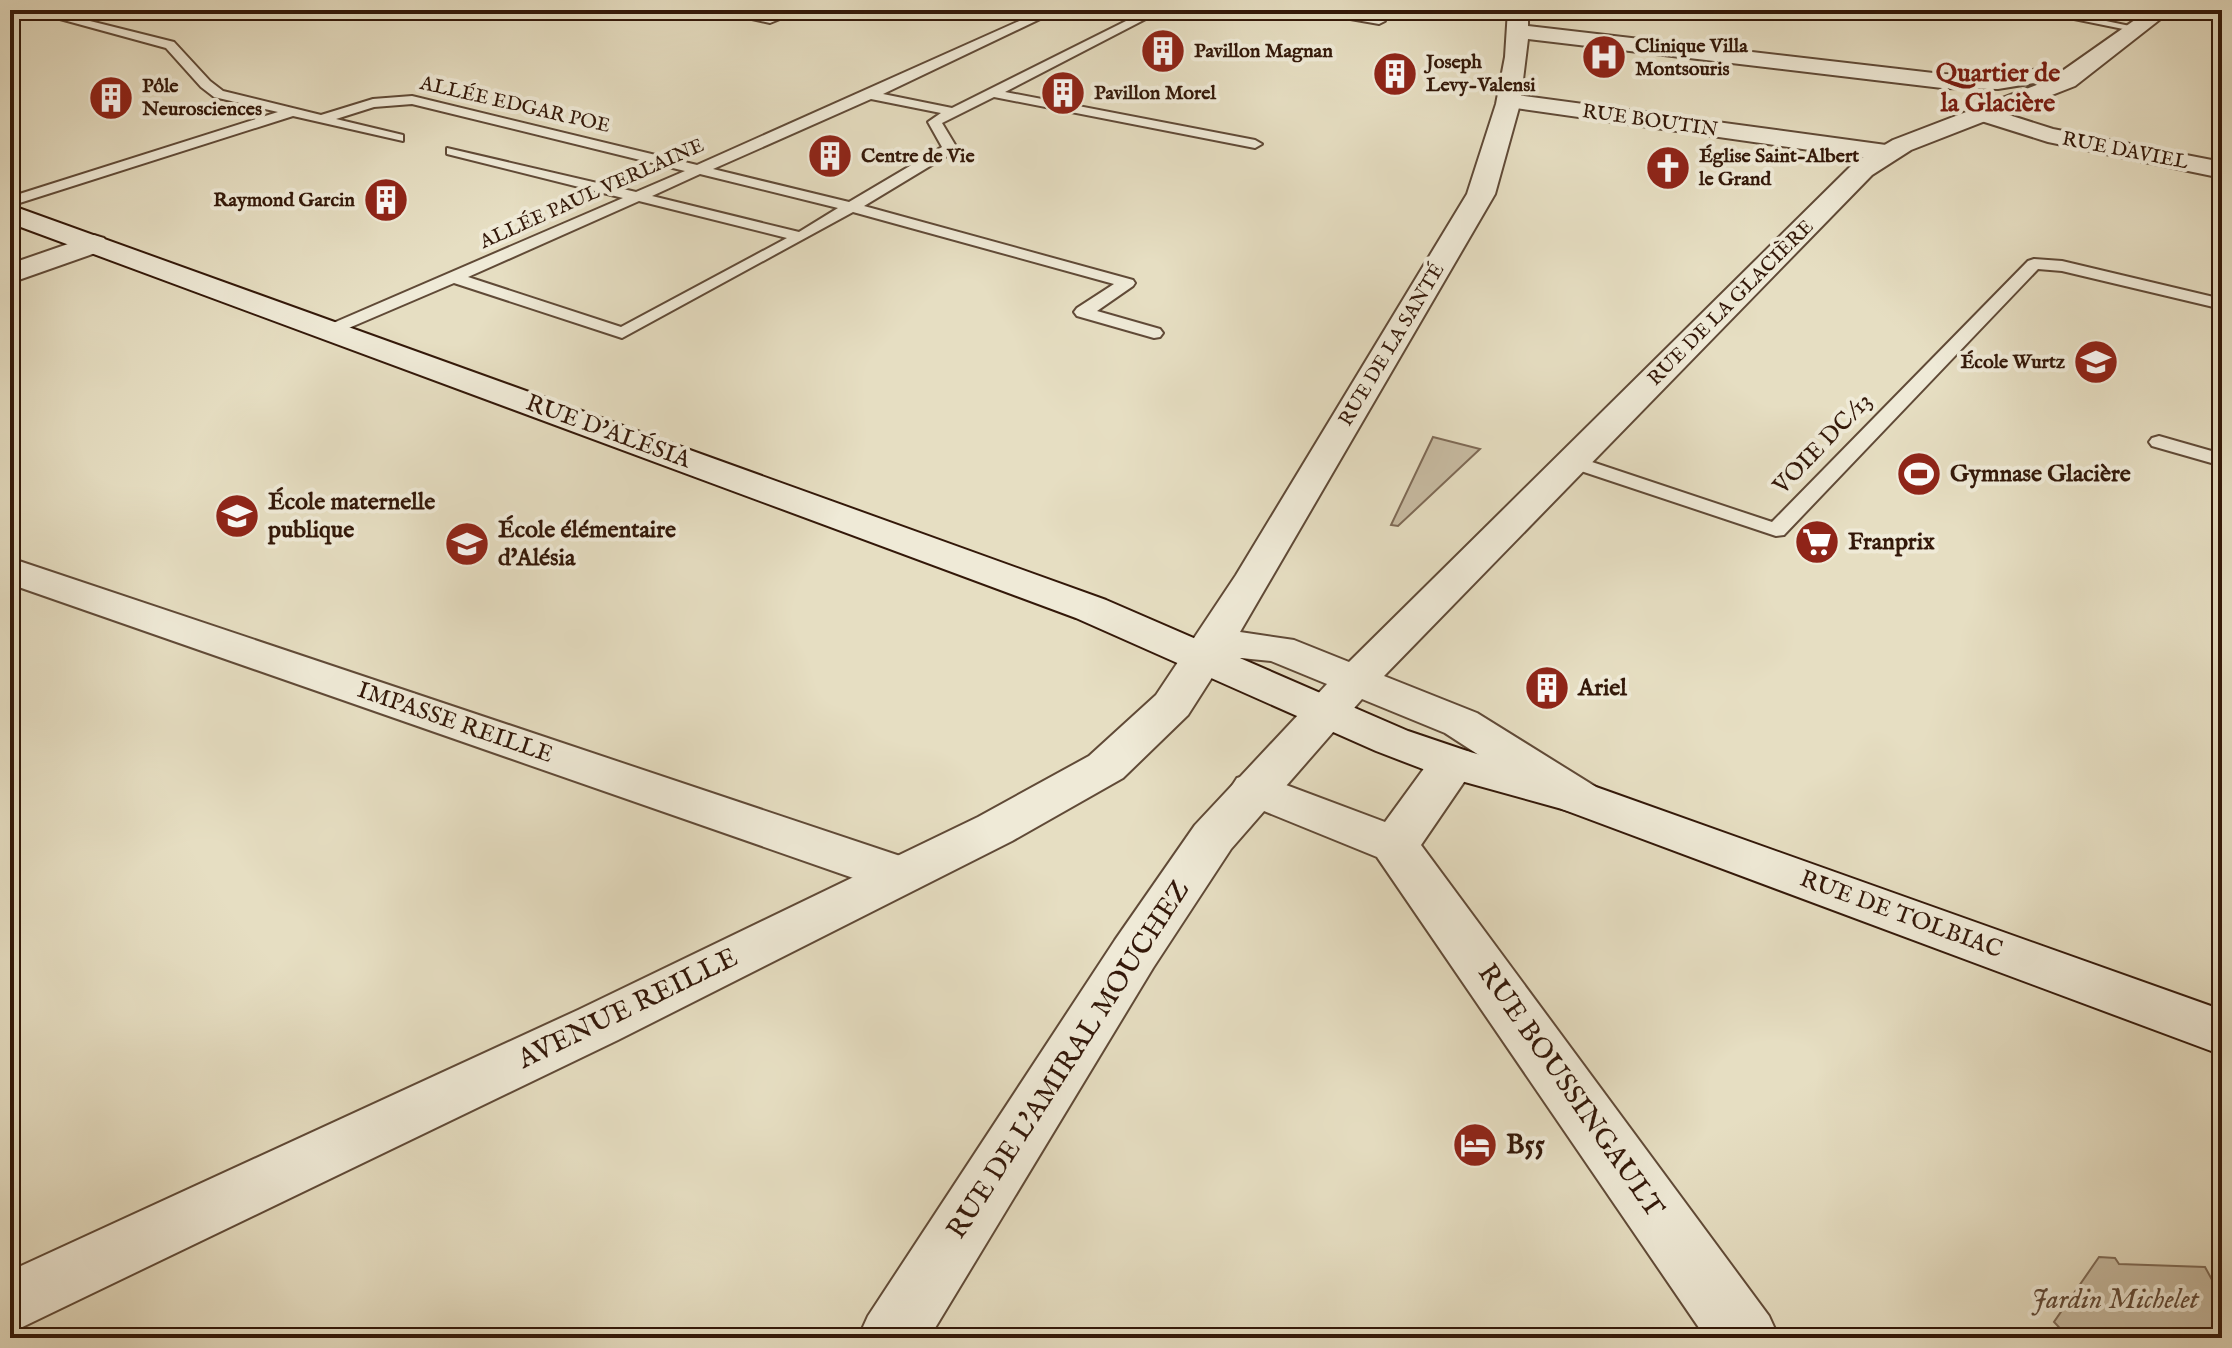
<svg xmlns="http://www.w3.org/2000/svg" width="2232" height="1348" font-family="'IM FELL English',serif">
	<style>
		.green { fill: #c8bca3; stroke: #7e6a56; stroke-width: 2 }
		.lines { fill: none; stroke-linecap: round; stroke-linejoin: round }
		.service-casing { stroke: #604a37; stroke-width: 4 }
		.minor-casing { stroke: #604a37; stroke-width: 4 }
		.tertiary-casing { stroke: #604a37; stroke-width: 4 }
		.secondary-casing { stroke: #331809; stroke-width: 4 }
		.service { fill: #efead7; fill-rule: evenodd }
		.minor { fill: #efead7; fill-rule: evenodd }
		.tertiary { fill: #efead7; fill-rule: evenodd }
		.secondary { fill: #efead7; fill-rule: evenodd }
		.labels { text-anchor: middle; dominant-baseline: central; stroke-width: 8; stroke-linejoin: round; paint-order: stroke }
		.far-poi-label { font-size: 20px; font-weight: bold; fill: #331809; stroke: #efead7; text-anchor: start }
		.far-street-label { font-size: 20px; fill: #331809; stroke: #efead7 }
		.street-label { font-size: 24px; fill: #331809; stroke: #efead7 }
		.poi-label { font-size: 24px; font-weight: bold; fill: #331809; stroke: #efead7; text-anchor: start }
		.far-district-label { font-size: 26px; font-weight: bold; fill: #7a1f14; stroke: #efead7 }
		.near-street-label { font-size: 28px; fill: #331809; stroke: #efead7 }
		.near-poi-label { font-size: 28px; font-weight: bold; fill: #331809; stroke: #efead7; text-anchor: start }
		.near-park-label { font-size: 28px; font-style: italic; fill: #604937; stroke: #efead7 }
	</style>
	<rect width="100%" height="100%" fill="#e6dec2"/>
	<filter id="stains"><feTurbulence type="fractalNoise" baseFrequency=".0025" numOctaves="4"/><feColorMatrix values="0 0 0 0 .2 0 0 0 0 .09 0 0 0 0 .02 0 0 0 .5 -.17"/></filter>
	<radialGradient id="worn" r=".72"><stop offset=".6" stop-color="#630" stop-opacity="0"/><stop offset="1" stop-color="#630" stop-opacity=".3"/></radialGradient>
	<!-- green -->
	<g class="green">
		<path d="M1433,437L1480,449L1398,526L1391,525Z"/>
		<path d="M2099,1257L2115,1258L2119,1264L2205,1267L2222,1298V1338H2069L2054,1322Z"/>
	</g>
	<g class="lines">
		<!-- service casing -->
		<g class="service-casing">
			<g id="service">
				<path d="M46,10L174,42L210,81L223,91L321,115L373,99L412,96L697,165L1044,10H1059L883,94L952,108L1148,10H1163L1005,92L1255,140L1262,144L1255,148L994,97L942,123L957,148L955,151L864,206L1133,280L1135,283L1133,286L1097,311L1160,329L1163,333L1160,337L1154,338L1077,316L1074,312L1077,308L1114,284L853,212L622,338L454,283L330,336L324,335L321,331L324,327L623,198L447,154V148L636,192L685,171L412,104L374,107L336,119L403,135V141L293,116L10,206V197L278,112L214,97L201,87L166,48L38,13ZM871,99L941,113L928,122L942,147L849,202L713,169ZM700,174L838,208L799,232L652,196ZM639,201L787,238L621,327L468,277Z"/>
				<path d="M711,10C728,10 759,18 770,16C781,15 789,10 802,10L770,23Z"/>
				<path d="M850,10H925L892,17Z"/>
				<path d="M928,10H952L956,13L950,16Z"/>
				<path d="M1299,10H1328L1385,21L1379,24Z"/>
				<path d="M2030,10H2054L2144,29L2138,32Z"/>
				<path d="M2034,259L2062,261L2222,299V309L2062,271L2038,269L1784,535L1776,536L1566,466L1563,462L1566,458H1580L1772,522L2028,261Z"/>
				<path d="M2159,436L2222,454V466L2152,446L2149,442L2152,438Z"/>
			</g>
		</g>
		<!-- minor casing -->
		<g class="minor-casing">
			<g id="minor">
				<path d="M1510,94L1886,145L1895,148L1899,153L1895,158L1886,161L1502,106L1498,101L1502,96Z"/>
				<path d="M1984,107L2053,129L2222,162V178L2048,142L1975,119L1972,114L1975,109Z"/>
				<path d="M94,235L104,238L108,244L104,250L10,283V264Z"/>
				<path d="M10,558L918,862L926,875L918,888L900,893L882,888L10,584Z"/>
				<path d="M1453,748L1470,752L1477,763L1421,845L1769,1316L1779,1338H1706L1377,857L1237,800L1230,789L1237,778L1254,773L1385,822L1436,752Z"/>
			</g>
		</g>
		<!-- tertiary casing -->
		<g class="tertiary-casing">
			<path id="tertiary" d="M1508,10H1528V26L1942,74L1998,75L2040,69L2048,71L2051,76L2048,81L2149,10H2172L2075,86L1911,150L1872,175L1384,676L1477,713L1596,787L1603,798L1596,809L1579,814L1562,809L1445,733L1362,699L1231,849L1153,968L929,1338H858L868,1316L1115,940L1195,825L1327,684L1271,661L1241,658L1220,665L1188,715L1123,778L1012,841L618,1040L10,1333V1271L578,1010L978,817L1089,756L1156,695L1236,575L1467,194L1496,104L1505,57ZM1528,39L1942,88L1998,89L2047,81L1893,140L1854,163L1349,662L1294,640L1240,632L1495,194L1520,104Z"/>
		</g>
		<!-- secondary casing -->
		<g class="secondary-casing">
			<path id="secondary" d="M10,205L1106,600L1408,731L1470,752L1596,787L2222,1010V1055L1562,809L1436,774L1376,751L1076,618L10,223Z"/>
		</g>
		<!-- service -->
		<use href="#service" class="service"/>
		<!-- minor -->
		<use href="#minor" class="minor"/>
		<!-- tertiary -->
		<use href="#tertiary" class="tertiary"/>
		<!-- secondary -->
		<use href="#secondary" class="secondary"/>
	</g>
	<!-- icons -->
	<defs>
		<g id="building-disc" transform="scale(2.3)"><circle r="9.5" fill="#8f2418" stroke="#efead7"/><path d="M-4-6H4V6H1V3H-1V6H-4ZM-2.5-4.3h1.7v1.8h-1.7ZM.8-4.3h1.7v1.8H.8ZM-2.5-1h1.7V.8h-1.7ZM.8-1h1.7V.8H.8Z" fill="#fff"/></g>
		<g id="hospital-disc" transform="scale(2.3)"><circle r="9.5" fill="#8f2418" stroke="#efead7"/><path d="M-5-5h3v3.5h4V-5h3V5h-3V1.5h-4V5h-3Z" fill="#fff"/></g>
		<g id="church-disc" transform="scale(2.3)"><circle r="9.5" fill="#8f2418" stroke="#efead7"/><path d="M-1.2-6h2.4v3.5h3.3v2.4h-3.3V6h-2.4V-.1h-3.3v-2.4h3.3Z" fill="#fff"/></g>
		<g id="school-disc" transform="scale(2.3)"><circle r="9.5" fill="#8f2418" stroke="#efead7"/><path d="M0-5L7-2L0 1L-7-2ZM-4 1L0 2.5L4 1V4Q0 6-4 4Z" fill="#fff"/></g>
		<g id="stadium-disc" transform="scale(2.3)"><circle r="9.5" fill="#8f2418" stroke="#efead7"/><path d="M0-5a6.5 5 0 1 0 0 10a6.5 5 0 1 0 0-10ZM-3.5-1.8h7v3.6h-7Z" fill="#fff"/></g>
		<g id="supermarket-disc" transform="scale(2.3)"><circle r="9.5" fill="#8f2418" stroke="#efead7"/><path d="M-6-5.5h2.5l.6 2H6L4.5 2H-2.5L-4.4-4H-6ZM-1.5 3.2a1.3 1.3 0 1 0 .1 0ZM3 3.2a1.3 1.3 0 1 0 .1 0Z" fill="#fff"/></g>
		<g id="hotel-disc" transform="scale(2.3)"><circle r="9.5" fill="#8f2418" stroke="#efead7"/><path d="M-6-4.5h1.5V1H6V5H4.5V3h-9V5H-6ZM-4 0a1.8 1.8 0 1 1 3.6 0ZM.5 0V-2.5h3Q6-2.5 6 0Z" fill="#fff"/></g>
	</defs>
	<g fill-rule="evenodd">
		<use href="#building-disc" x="1163" y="51"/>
		<use href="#hospital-disc" x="1604" y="57"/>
		<use href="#building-disc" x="1395" y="74"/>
		<use href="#building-disc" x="1063" y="93"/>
		<use href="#building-disc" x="111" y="98"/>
		<use href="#building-disc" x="830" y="156"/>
		<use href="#church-disc" x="1668" y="168"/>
		<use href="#building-disc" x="386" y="200"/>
		<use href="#school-disc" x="2096" y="362"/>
		<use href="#stadium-disc" x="1919" y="474"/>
		<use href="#school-disc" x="237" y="516"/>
		<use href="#supermarket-disc" x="1817" y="542"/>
		<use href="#school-disc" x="467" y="544"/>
		<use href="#building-disc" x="1547" y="688"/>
		<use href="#hotel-disc" x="1475" y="1145"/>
	</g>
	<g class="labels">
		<!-- far-poi labels -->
		<g class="far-poi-label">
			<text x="1635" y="46">Clinique Villa<tspan x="1635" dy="23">Montsouris</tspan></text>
			<text x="1194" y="51">Pavillon Magnan</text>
			<text x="1426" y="62">Joseph<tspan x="1426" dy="23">Levy-Valensi</tspan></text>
			<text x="142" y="86">Pôle<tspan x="142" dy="23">Neurosciences</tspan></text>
			<text x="1094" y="93">Pavillon Morel</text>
			<text x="861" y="156">Centre de Vie</text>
			<text x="1699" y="156">Église Saint-Albert<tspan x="1699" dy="23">le Grand</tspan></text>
			<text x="355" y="200" text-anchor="end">Raymond Garcin</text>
			<text x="2065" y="362" text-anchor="end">École Wurtz</text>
		</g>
		<!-- far-street labels -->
		<g class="far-street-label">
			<text transform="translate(515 105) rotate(13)">ALLÉE EDGAR POE</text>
			<text transform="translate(1650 121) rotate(8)">RUE BOUTIN</text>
			<text transform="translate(2125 151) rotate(11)">RUE DAVIEL</text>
			<text transform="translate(592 194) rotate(-24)">ALLÉE PAUL VERLAINE</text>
			<text transform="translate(1731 303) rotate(-45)">RUE DE LA GLACIÈRE</text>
			<text transform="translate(1392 345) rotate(-59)">RUE DE LA SANTÉ</text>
		</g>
		<!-- street labels -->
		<g class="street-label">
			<text transform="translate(608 432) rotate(20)">RUE D'ALÉSIA</text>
			<text transform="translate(1823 444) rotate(-46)">VOIE DC/13</text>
			<text transform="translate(455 723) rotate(19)">IMPASSE REILLE</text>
			<text transform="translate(1901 915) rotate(20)">RUE DE TOLBIAC</text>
		</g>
		<!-- poi labels -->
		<g class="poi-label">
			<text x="1950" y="474">Gymnase Glacière</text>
			<text x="268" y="502">École maternelle<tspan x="268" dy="28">publique</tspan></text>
			<text x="498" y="530">École élémentaire<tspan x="498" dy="28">d'Alésia</tspan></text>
			<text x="1848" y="542">Franprix</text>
			<text x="1578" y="688">Ariel</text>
		</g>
		<!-- far-district labels -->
		<g class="far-district-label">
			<text x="1998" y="73">Quartier de<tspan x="1998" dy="30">la Glacière</tspan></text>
		</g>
		<!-- near-street labels -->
		<g class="near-street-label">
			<text transform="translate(628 1009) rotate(-26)">AVENUE REILLE</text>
			<text transform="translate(1069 1060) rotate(-57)">RUE DE L'AMIRAL MOUCHEZ</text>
			<text transform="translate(1570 1091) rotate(55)">RUE BOUSSINGAULT</text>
		</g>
		<!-- near-poi labels -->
		<g class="near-poi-label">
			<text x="1506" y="1145">B55</text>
		</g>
		<!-- near-park labels -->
		<g class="near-park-label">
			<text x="2115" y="1300">Jardin Michelet</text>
		</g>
	</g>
	<!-- margin -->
	<rect width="2232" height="1348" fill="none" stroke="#e6dec2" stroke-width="40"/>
	<rect x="12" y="12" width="2208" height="1324" fill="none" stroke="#331809" stroke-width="4"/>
	<rect x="20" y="20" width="2192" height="1308" fill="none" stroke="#331809" stroke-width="2"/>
	<rect width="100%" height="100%" filter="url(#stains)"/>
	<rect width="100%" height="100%" fill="url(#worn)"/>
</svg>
